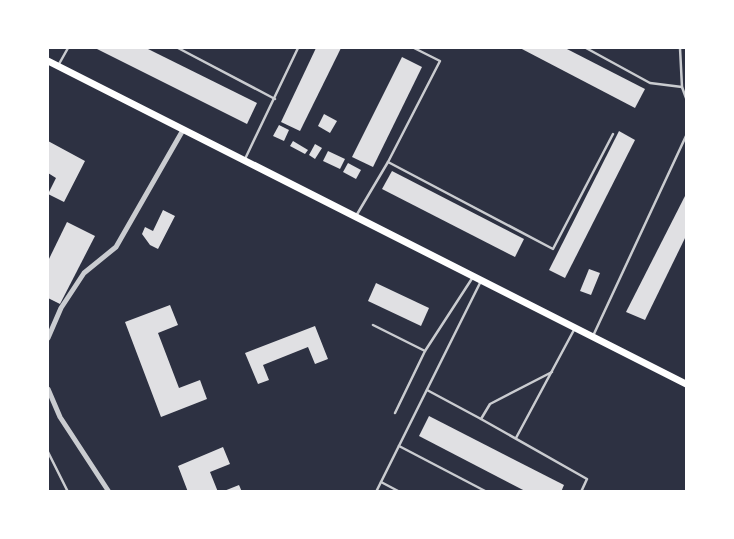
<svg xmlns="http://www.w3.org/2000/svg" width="734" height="539" font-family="'Roboto Condensed',sans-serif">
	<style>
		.building { fill: #e0e0e3 }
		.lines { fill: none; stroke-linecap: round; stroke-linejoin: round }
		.service { stroke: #caccd0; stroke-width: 2.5 }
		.minor { stroke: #caccd0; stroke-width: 5 }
		.secondary { stroke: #fff; stroke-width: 7 }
	</style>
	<rect width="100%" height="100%" fill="#2d3142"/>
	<!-- building -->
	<g class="building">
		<path d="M95,48H146L257,103L247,124Z"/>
		<path d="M316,48H341L300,131L281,122Z"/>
		<path d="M520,48H565L645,89L635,108Z"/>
		<path d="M402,57L422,67L373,167L352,157Z"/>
		<path d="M324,114L337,121L330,133L318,126Z"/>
		<path d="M279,125L289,130L284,141L273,136Z"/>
		<path d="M619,131L635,140L565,278L549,270Z"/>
		<path d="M48,141L85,161L64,202L48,194L56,178L48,173Z"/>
		<path d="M293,141L308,150L305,154L290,146Z"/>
		<path d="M315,144L322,148L315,159L309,155Z"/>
		<path d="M328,151L345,159L340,169L323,161Z"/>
		<path d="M348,163L361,170L356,179L343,172Z"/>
		<path d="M392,171L524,239L515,257L382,189Z"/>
		<path d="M686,194V236L645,320L626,312Z"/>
		<path d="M163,210L175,216L158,249L150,245L142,234L145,227L153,231Z"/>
		<path d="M67,222L95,236L60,304L48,298V261Z"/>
		<path d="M589,269L600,273L591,295L580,291Z"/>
		<path d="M376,283L429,308L421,326L368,301Z"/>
		<path d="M170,305L178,325L158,333L179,388L200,380L207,399L161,417L125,322Z"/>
		<path d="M315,326L328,359L315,364L308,347L263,365L269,380L258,384L245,353Z"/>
		<path d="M429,416L564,485L561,492H527L419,436Z"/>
		<path d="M223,447L230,464L210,472L218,492H188L178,466Z"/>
		<path d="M239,485L242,492H224V491Z"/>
	</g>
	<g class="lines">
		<!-- service -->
		<g class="service">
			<path d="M178,48L275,99"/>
			<path d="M586,48L650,83L682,87"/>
			<path d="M680,48L682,87L686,98"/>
			<path d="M59,64L68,48"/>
			<path d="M245,159L298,48"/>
			<path d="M388,162L553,249L613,134"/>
			<path d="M356,216L388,162L440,61L414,48"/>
			<path d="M373,325L425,351"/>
			<path d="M593,336L686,136"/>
			<path d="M552,372L490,404L481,419L587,479L581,492"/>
			<path d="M427,390L481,419"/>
			<path d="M395,413L425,351L473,277"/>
			<path d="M516,438L575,328"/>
			<path d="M399,446L487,492"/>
			<path d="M48,452L68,492"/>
			<path d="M381,482L400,492"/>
			<path d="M376,492L480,283"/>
		</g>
		<!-- minor -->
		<g class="minor">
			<path d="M48,338L61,308L84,273L116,247L183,130"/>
			<path d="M48,389L60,417L109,492"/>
		</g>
		<!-- secondary -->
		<path class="secondary" d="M48,61L686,384"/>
	</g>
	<!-- border -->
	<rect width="734" height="539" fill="none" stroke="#ffffff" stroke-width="98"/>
</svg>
